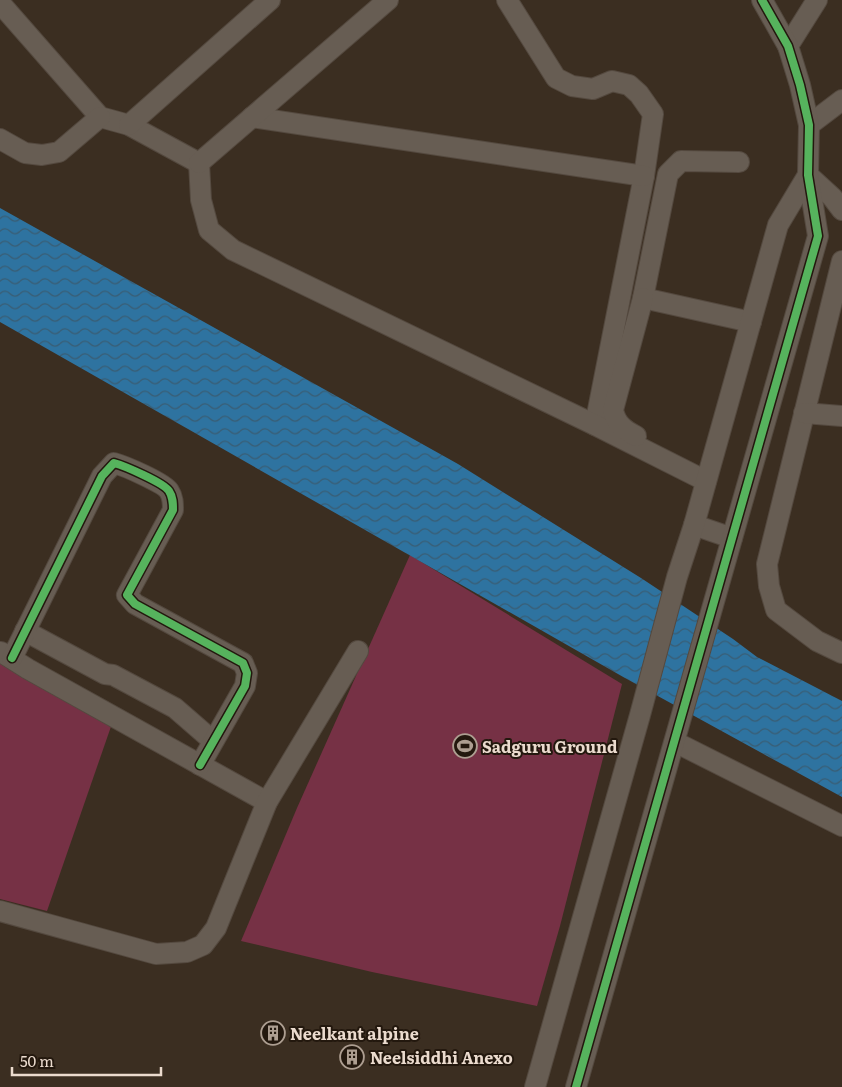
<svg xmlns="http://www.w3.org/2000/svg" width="842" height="1087" font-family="Literata,serif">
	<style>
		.park { fill: #763145 }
		.water { fill: url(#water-waves) }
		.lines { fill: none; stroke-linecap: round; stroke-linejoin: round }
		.minor-casing { stroke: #54493f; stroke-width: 22 }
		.minor { stroke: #675d53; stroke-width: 20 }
		.cycleway-casing { stroke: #23180e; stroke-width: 11 }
		.cycleway { stroke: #56b35d; stroke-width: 8 }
		.labels { text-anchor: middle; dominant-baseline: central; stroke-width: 4; stroke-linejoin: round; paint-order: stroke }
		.poi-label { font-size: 16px; font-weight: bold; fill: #ebdbce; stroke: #23180e; text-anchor: start }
	</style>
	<defs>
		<pattern id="water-waves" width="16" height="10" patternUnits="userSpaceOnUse" patternTransform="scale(1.25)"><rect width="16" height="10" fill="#2e73a0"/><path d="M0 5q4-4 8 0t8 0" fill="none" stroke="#395d74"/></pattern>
	</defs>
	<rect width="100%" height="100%" fill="#3b2e21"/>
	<!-- park -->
	<g class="park">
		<path d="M410,555L622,684L560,926L537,1006L372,972L241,941L297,808Z"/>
		<path d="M0,652L115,715L47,911L0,899Z"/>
	</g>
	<!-- water -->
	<path class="water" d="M0,208L458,464L641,578L733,639L757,657L842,701V797L625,678L0,322Z"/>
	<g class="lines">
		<!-- minor casing -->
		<g class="minor-casing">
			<g id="minor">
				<path d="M507,0L556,78L572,86L593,89L612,81L629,85L639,94L653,114L644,176L595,425"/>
				<path d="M0,3L100,117L129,125L199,163"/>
				<path d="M788,46L817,0"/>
				<path d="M252,117L644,176"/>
				<path d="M129,125L270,0"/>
				<path d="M809,125L842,100"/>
				<path d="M0,139L25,153L42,155L59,152L100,117"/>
				<path d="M739,162L681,161L668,174L643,298L751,322"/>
				<path d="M199,163L201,200L209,230L233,250L595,425L706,481"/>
				<path d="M199,163L388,0"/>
				<path d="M808,175L832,197L842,210"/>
				<path d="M842,261L767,564L769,586L776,610L817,641L842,653"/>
				<path d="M804,413L842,416"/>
				<path d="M636,436C624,430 616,424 613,410L643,298"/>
				<path d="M694,525L732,538"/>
				<path d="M25,631L105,674L113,675L175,708L213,741"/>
				<path d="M1,652L28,669L267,802"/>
				<path d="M12,658L102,476L114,463C125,466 164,483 169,491C173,497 173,503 173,510L127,595L135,604L243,663L247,673L245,686L200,765"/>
				<path d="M675,742L842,826"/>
				<path d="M0,911L156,954L187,952L203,945L216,928L267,802L358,651"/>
				<path d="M535,1087L640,715L677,577L694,525L778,225L808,175"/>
				<path d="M576,1087L818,236L808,175L809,125L800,85L788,46L762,0"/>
			</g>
		</g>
		<!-- minor -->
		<use href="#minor" class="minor"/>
		<!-- cycleway casing -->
		<g class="cycleway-casing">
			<g id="cycleway">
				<path d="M12,658L102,476L114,463C125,466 164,483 169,491C173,497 173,503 173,510L127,595L135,604L243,663L247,673L245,686L200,765"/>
				<path d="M576,1087L818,236L808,175L809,125L800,85L788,46L762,0"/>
			</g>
		</g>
		<!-- cycleway -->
		<use href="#cycleway" class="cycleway"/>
	</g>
	<!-- icons -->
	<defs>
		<g id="stadium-ring" transform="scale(1.25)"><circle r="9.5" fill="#23180e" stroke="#ad9e91" stroke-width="1.5"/><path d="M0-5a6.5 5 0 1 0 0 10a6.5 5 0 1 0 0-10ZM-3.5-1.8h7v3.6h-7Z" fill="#ad9e91"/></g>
		<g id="building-ring" transform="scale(1.25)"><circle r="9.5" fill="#23180e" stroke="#ad9e91" stroke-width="1.5"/><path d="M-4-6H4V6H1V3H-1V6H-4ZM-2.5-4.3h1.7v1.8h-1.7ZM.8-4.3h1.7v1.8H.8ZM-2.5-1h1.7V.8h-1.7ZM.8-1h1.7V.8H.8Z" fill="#ad9e91"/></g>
	</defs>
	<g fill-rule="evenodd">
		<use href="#stadium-ring" x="465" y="746"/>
		<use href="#building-ring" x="273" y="1033"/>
		<use href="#building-ring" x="352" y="1057"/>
	</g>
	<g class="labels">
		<!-- poi labels -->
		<g class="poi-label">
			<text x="482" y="746">Sadguru Ground</text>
			<text x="290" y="1033">Neelkant alpine</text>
			<text x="370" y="1057">Neelsiddhi Anexo</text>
		</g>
	</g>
	<!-- scale -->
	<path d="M12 1067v8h149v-8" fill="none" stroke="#ebdbce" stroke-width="2.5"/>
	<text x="20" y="1067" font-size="15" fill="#ebdbce" stroke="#23180e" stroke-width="4" paint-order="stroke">50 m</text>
</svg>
